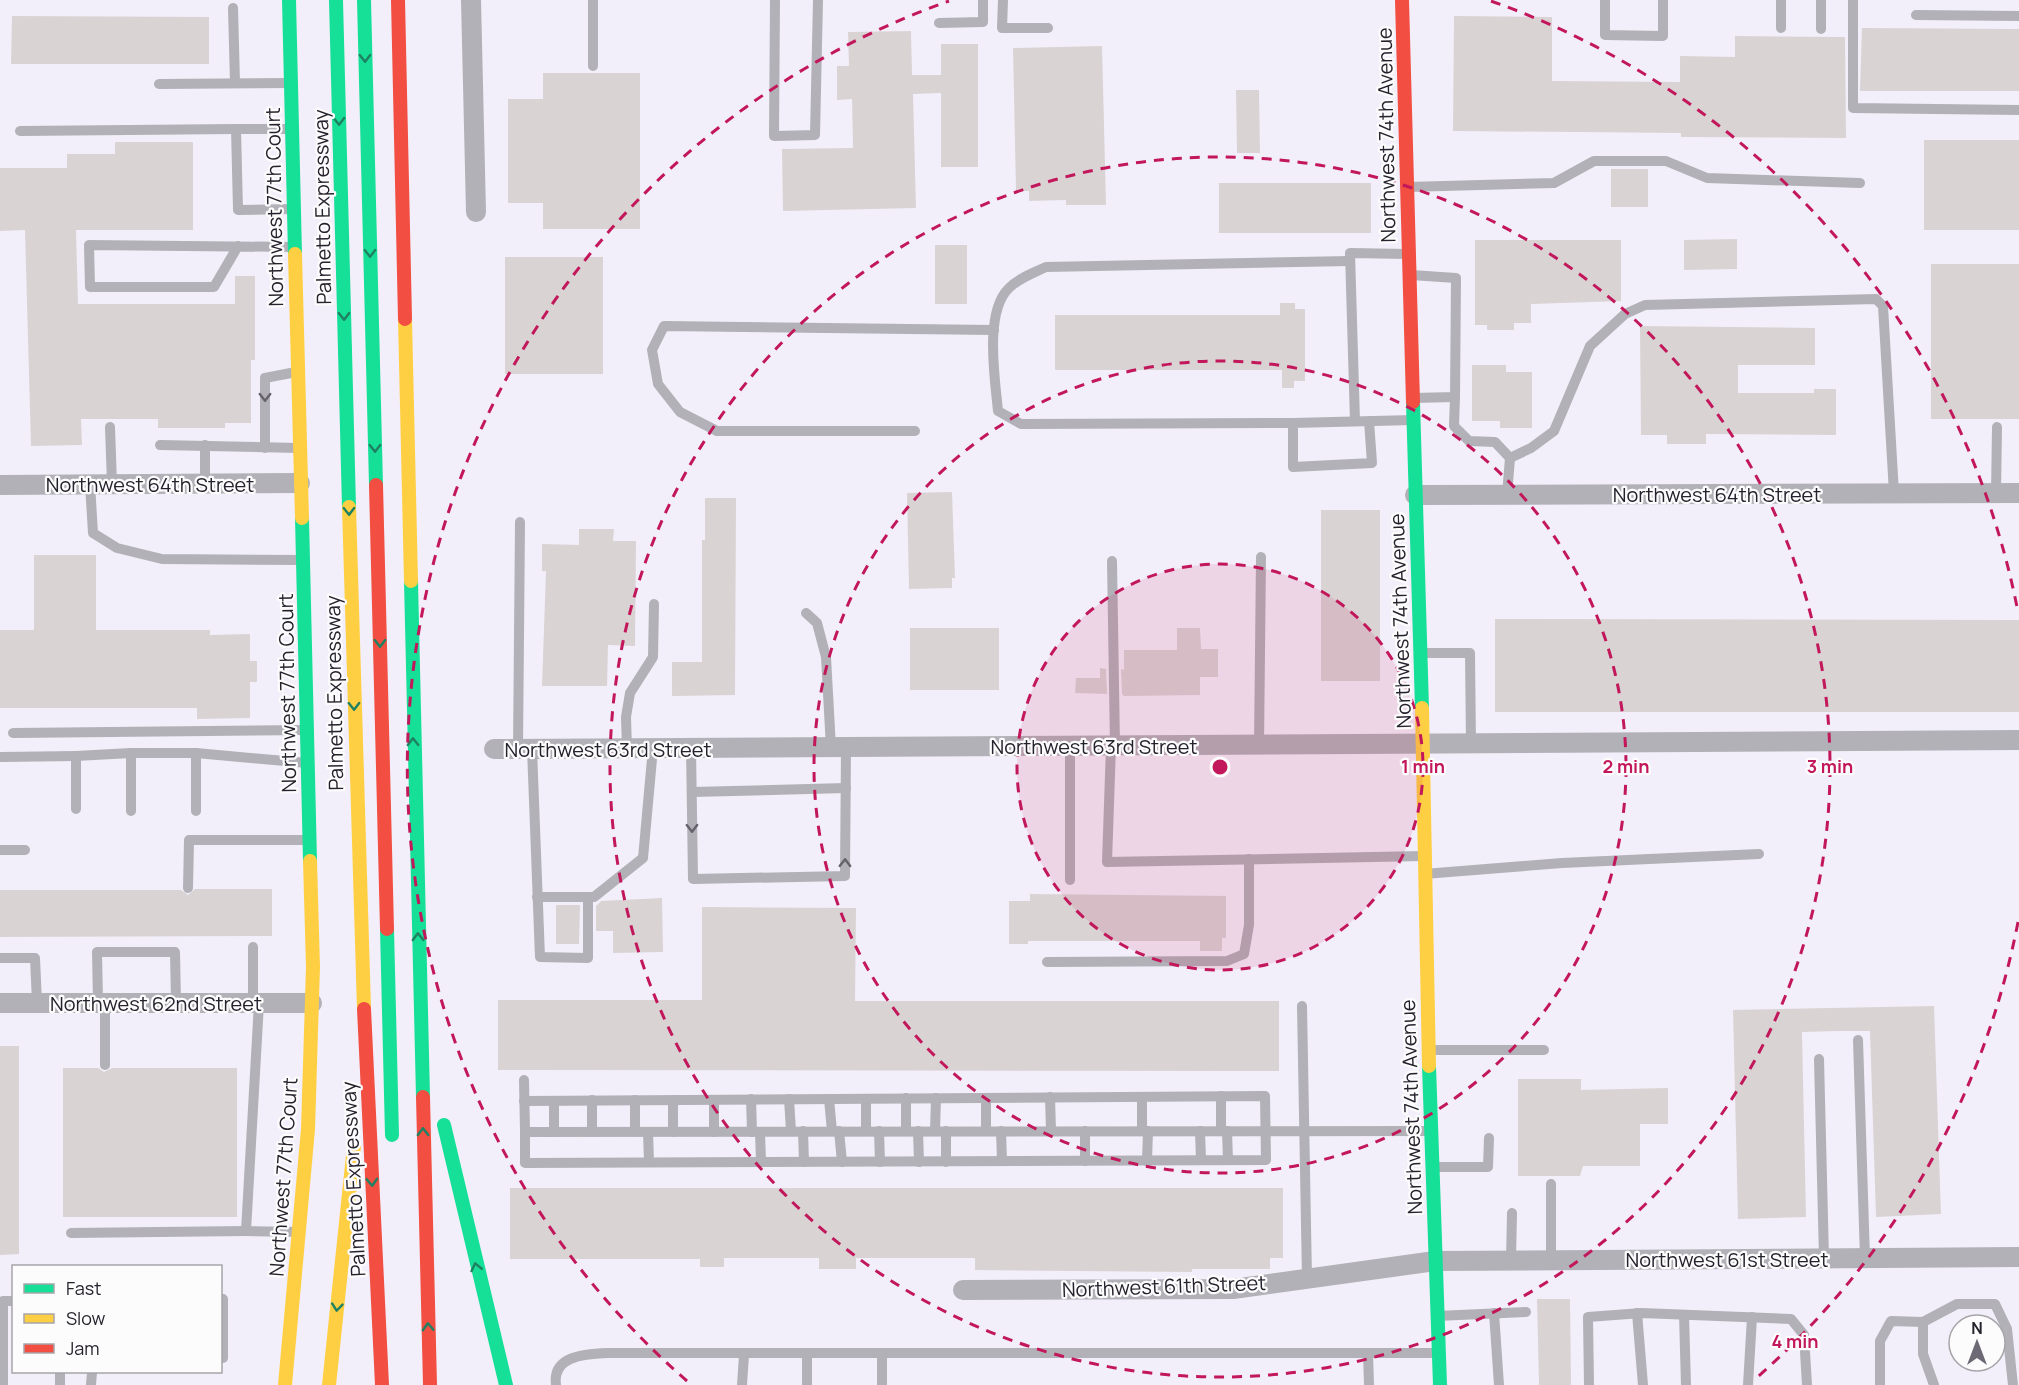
<svg xmlns="http://www.w3.org/2000/svg" width="2019" height="1385" font-family="Manrope,sans-serif">
	<style>
		.building { fill: #d9d3d4 }
		.lines { fill: none; stroke-linecap: round; stroke-linejoin: round }
		.lane { stroke: #b2b1b7; stroke-width: 10 }
		.street { stroke: #b2b1b7; stroke-width: 20 }
		.fast { stroke: #16e098; stroke-width: 14 }
		.slow { stroke: #ffcf43; stroke-width: 14 }
		.jam { stroke: #f24e42; stroke-width: 14 }
		.oneway { stroke: #1e8162 }
		.oneway2 { stroke: #65626b }
		.ring { fill: none; stroke: #c2185b; stroke-width: 3; stroke-dasharray: 10 8 }
		.labels { text-anchor: middle; dominant-baseline: central; stroke-width: 4.5; stroke-linejoin: round; paint-order: stroke }
		.street-label { font-size: 20px; fill: #26222d; stroke: #fcfcfc }
		.centre { fill: #c2185b; stroke: #fcfcfc; stroke-width: 3 }
		.ring-label { font-size: 18px; text-anchor: middle; font-weight: bold; fill: #c2185b; stroke: #fcfcfc; stroke-width: 4.5; stroke-linejoin: round; paint-order: stroke }
	</style>
	<rect width="100%" height="100%" fill="#f3effa"/>
	<!-- building -->
	<g class="building">
		<path d="M12,16L209,17V64H11Z"/>
		<path d="M1454,16L1552,17V81L1680,82V56L1735,57V36L1845,37L1846,138L1681,137V133L1453,131Z"/>
		<path d="M1862,28L2019,29V91H1860Z"/>
		<path d="M911,31L912,75H941V44H978V167H941V93L913,94L916,208L783,211L782,149L853,148L852,99L837,100V66H849L848,32Z"/>
		<path d="M1102,46L1106,205H1066V200L1029,201V191H1016L1013,48Z"/>
		<path d="M543,73H640V229H543V203H508V99H543Z"/>
		<path d="M1236,90H1259L1260,153H1237Z"/>
		<rect x="1924" y="140" width="95" height="90"/>
		<path d="M115,142H193V230H76L78,304H235V276H255V360H251V423H225V428H158V419H81L82,445L31,446L25,230L0,231V168H67V154H115Z"/>
		<rect x="1611" y="169" width="37" height="38"/>
		<rect x="1219" y="183" width="152" height="50"/>
		<path d="M1737,239V269L1684,270V240Z"/>
		<path d="M1475,240H1621V301L1531,304V323H1514V330H1487V325H1475Z"/>
		<rect x="935" y="245" width="32" height="59"/>
		<rect x="505" y="257" width="98" height="117"/>
		<rect x="1931" y="264" width="88" height="155"/>
		<path d="M1280,303H1295V309H1305V381H1294V388H1282V370H1055V315H1280Z"/>
		<path d="M1640,326L1815,328V365H1738V393H1814V389H1836V435L1706,434V444H1667V435H1641Z"/>
		<path d="M1472,365H1506V372H1532V428H1500V421H1472Z"/>
		<path d="M952,492L955,578H952V588L909,589L907,493Z"/>
		<path d="M705,498H736L735,695L672,696V662H702V540H705Z"/>
		<rect x="1321" y="510" width="59" height="171"/>
		<path d="M579,529H614L613,541H636L635,646L608,645L607,686H542L546,571H542V544L579,545Z"/>
		<path d="M34,555H96V630H210V635L250,634V661H257V682H250V718L197,719V708H0V630H34Z"/>
		<path d="M1495,619L2019,620V712H1495Z"/>
		<rect x="910" y="628" width="89" height="62"/>
		<path d="M1177,628H1200L1201,649H1218V677H1200V695L1124,696L1122,694L1121,669L1124,670V650H1177Z"/>
		<path d="M1100,668L1106,669L1107,694L1075,693L1076,678H1100Z"/>
		<path d="M195,889H272V936L0,937V890H181L188,895Z"/>
		<path d="M1030,894L1226,896V938H1222V951H1200V941H1028V944H1009V901H1030Z"/>
		<path d="M662,898L663,952L613,953V931H596V906L601,901Z"/>
		<path d="M556,905H580L579,944H556Z"/>
		<path d="M702,907L856,908L855,1001H1279V1071L498,1070V1000H702Z"/>
		<path d="M1934,1006L1941,1214L1876,1217L1870,1031H1839L1802,1032L1806,1217L1738,1219L1733,1010Z"/>
		<path d="M0,1046H19V1254L0,1255Z"/>
		<path d="M63,1068H98L104,1072L112,1068H237V1217H63Z"/>
		<path d="M1518,1079H1581V1090L1668,1088V1124H1640V1166H1583L1580,1176H1518Z"/>
		<path d="M510,1188H1283V1258H1270V1269H1192V1272L975,1270V1258H856V1269H819V1258H724V1267H700V1259H510Z"/>
		<path d="M1537,1299H1570L1571,1385H1539Z"/>
	</g>
	<g class="lines">
		<!-- lane -->
		<g class="lane">
			<path d="M593,0V66"/>
			<path d="M775,0L774,136L815,135L818,0"/>
			<path d="M1003,0L1002,28H1048"/>
			<path d="M1605,0V35L1663,36V0"/>
			<path d="M1821,0V29"/>
			<path d="M1853,0V108L2019,110"/>
			<path d="M233,8L235,83"/>
			<path d="M1916,15L2019,16"/>
			<path d="M939,23L983,22V0"/>
			<path d="M1781,28V0"/>
			<path d="M159,84L291,83"/>
			<path d="M291,129H236L238,210L293,209"/>
			<path d="M20,131L236,129"/>
			<path d="M1407,187L1554,183L1594,161H1666L1707,178L1860,183"/>
			<path d="M238,246L214,287H90L89,245L293,247"/>
			<path d="M1411,275L1456,278L1455,397L1413,398"/>
			<path d="M1455,397L1454,426L1469,441L1495,442L1510,458L1507,495"/>
			<path d="M1355,421L1350,253L1408,254"/>
			<path d="M1369,421L1372,463L1293,467V423L1413,420"/>
			<path d="M1293,423L1021,424L998,411C995,379 984,312 1009,288C1019,278 1033,273 1046,267L1350,261"/>
			<path d="M110,427L112,484"/>
			<path d="M915,431H717L680,412L658,384L652,350L664,326L994,330"/>
			<path d="M160,445L299,448"/>
			<path d="M205,445V484"/>
			<path d="M265,448V378L296,372"/>
			<path d="M1510,458L1531,448L1554,431L1590,346L1625,314L1645,305L1876,299L1883,306L1894,493"/>
			<path d="M90,484L93,533L117,548L162,559L303,560"/>
			<path d="M1996,493L1997,427"/>
			<path d="M1112,561L1115,746"/>
			<path d="M806,613L817,623L826,657L831,748"/>
			<path d="M1420,653H1470L1471,745"/>
			<path d="M13,733L307,730"/>
			<path d="M1070,746V880"/>
			<path d="M1111,746L1107,862L1424,856"/>
			<path d="M1259,746L1261,557"/>
			<path d="M691,748L693,879L845,876L846,748"/>
			<path d="M518,749L520,522"/>
			<path d="M532,749L540,957L588,958V897"/>
			<path d="M627,749L626,717L630,693L653,657L654,604"/>
			<path d="M0,757L76,756"/>
			<path d="M692,792L846,788"/>
			<path d="M76,809V756L131,753"/>
			<path d="M131,811V753H196"/>
			<path d="M196,811V753L307,763"/>
			<path d="M0,850H25"/>
			<path d="M1424,874L1562,863L1759,854"/>
			<path d="M188,888L189,840H309"/>
			<path d="M537,897H594L643,858L653,748"/>
			<path d="M253,947V1003"/>
			<path d="M0,958H35L37,1003"/>
			<path d="M1047,962L1227,961L1244,954L1249,925V859"/>
			<path d="M98,1003L97,952H175L176,1003"/>
			<path d="M105,1003V1065"/>
			<path d="M259,1003L246,1231L299,1232"/>
			<path d="M1302,1006L1307,1279"/>
			<path d="M1858,1040L1865,1258"/>
			<path d="M1429,1050H1544"/>
			<path d="M1819,1059L1824,1258"/>
			<path d="M524,1080L525,1132L1430,1131"/>
			<path d="M1221,1096V1131"/>
			<path d="M1050,1097L1051,1131"/>
			<path d="M906,1098V1131"/>
			<path d="M986,1098V1131"/>
			<path d="M751,1099L752,1132"/>
			<path d="M789,1099L791,1131"/>
			<path d="M829,1099L832,1131"/>
			<path d="M866,1099V1131"/>
			<path d="M592,1100V1132"/>
			<path d="M635,1100V1132"/>
			<path d="M714,1100V1132"/>
			<path d="M524,1101L1265,1096L1266,1160L525,1163V1132"/>
			<path d="M554,1101V1132"/>
			<path d="M803,1131L804,1162"/>
			<path d="M839,1131L842,1162"/>
			<path d="M879,1131L880,1162"/>
			<path d="M918,1131L919,1162"/>
			<path d="M935,1131L936,1098"/>
			<path d="M1001,1131L1002,1161"/>
			<path d="M1142,1131V1097"/>
			<path d="M1200,1131L1201,1160"/>
			<path d="M1227,1131L1228,1160"/>
			<path d="M648,1132L649,1162"/>
			<path d="M673,1132V1100"/>
			<path d="M760,1132L761,1162"/>
			<path d="M1085,1161V1131"/>
			<path d="M1147,1161L1148,1131"/>
			<path d="M946,1162V1131"/>
			<path d="M1432,1167H1488L1489,1138"/>
			<path d="M1551,1184V1260"/>
			<path d="M71,1233L246,1231"/>
			<path d="M1511,1260L1512,1213"/>
			<path d="M220,1299H223V1358H220"/>
			<path d="M1494,1313L1499,1385"/>
			<path d="M1637,1313L1643,1385"/>
			<path d="M1684,1315L1686,1385"/>
			<path d="M1437,1316L1526,1312"/>
			<path d="M1923,1322V1354L1934,1385"/>
			<path d="M1368,1353L1369,1385"/>
			<path d="M807,1354V1385"/>
			<path d="M60,1372V1385"/>
			<path d="M3,1385V1301H14"/>
			<path d="M91,1385L92,1372"/>
			<path d="M556,1385C552,1356 584,1354 607,1353H1438"/>
			<path d="M742,1385L744,1355"/>
			<path d="M882,1385V1353"/>
			<path d="M1589,1385L1588,1317L1642,1313L1791,1319L1804,1335L1807,1385"/>
			<path d="M1748,1385L1752,1317"/>
			<path d="M1880,1385V1341L1891,1321L1923,1322L1957,1304H1995L2007,1329L2013,1385"/>
		</g>
		<!-- street -->
		<g class="street">
			<path d="M471,0L476,212"/>
			<path d="M0,485L300,483"/>
			<path d="M1415,495L2019,493"/>
			<path d="M494,749L2019,740"/>
			<path d="M0,1003H312"/>
			<path d="M963,1290L1233,1289L1435,1261L2019,1257"/>
		</g>
		<!-- fast -->
		<g class="fast">
			<path d="M289,0L295,254"/>
			<path d="M336,0L349,507"/>
			<path d="M364,0L376,485"/>
			<path d="M1413,402L1422,708"/>
			<path d="M302,518L310,861"/>
			<path d="M411,581L423,1097"/>
			<path d="M387,929L392,1135"/>
			<path d="M1429,1066L1440,1385"/>
			<path d="M444,1125L506,1385"/>
		</g>
		<!-- slow -->
		<g class="slow">
			<path d="M295,254L302,518"/>
			<path d="M405,319L411,581"/>
			<path d="M349,507L364,1009"/>
			<path d="M1422,708L1429,1066"/>
			<path d="M285,1385L308,1129L313,967L310,861"/>
			<path d="M329,1385L354,1146"/>
		</g>
		<!-- jam -->
		<g class="jam">
			<path d="M398,0L405,319"/>
			<path d="M1402,0L1413,402"/>
			<path d="M376,485L387,929"/>
			<path d="M364,1009L382,1385"/>
			<path d="M423,1097L430,1385"/>
		</g>
	</g>
	<!-- one-way arrows -->
	<defs><path id="oneway-chevron" d="M-2-3.5L2.5 0L-2 3.5" fill="none" stroke-width="1.6" stroke-linecap="round" stroke-linejoin="round" transform="scale(1.5)"/></defs>
	<g class="oneway">
		<use href="#oneway-chevron" transform="translate(365 58) rotate(89)"/>
		<use href="#oneway-chevron" transform="translate(339 121) rotate(89)"/>
		<use href="#oneway-chevron" transform="translate(370 253) rotate(89)"/>
		<use href="#oneway-chevron" transform="translate(344 316) rotate(89)"/>
		<use href="#oneway-chevron" transform="translate(375 448) rotate(89)"/>
		<use href="#oneway-chevron" transform="translate(349 511) rotate(89)"/>
		<use href="#oneway-chevron" transform="translate(380 643) rotate(89)"/>
		<use href="#oneway-chevron" transform="translate(354 706) rotate(89)"/>
		<use href="#oneway-chevron" transform="translate(413 742) rotate(-91)"/>
		<use href="#oneway-chevron" transform="translate(418 937) rotate(-91)"/>
		<use href="#oneway-chevron" transform="translate(423 1132) rotate(-91)"/>
		<use href="#oneway-chevron" transform="translate(372 1182) rotate(87)"/>
		<use href="#oneway-chevron" transform="translate(476 1267) rotate(-103)"/>
		<use href="#oneway-chevron" transform="translate(337 1307) rotate(96)"/>
		<use href="#oneway-chevron" transform="translate(428 1327) rotate(-92)"/>
	</g>
	<g class="oneway2">
		<use href="#oneway-chevron" transform="translate(265 397) rotate(90)"/>
		<use href="#oneway-chevron" transform="translate(692 828) rotate(89)"/>
		<use href="#oneway-chevron" transform="translate(845 863) rotate(-89)"/>
	</g>
	<!-- distance rings -->
	<circle cx="1220" cy="767" r="203" fill="#c2185b" fill-opacity=".12"/>
	<g class="ring">
		<circle cx="1220" cy="767" r="203"/>
		<circle cx="1220" cy="767" r="406"/>
		<circle cx="1220" cy="767" r="610"/>
		<path d="M2018 922A813 813 0 0 1 1753 1381M687 1381A813 813 0 0 1 949 1M1491 1A813 813 0 0 1 2018 612"/>
	</g>
	<g class="labels">
		<!-- street labels -->
		<g class="street-label">
			<text transform="translate(1386 135) rotate(-91)">Northwest 74th Avenue</text>
			<text transform="translate(274 207) rotate(-91)">Northwest 77th Court</text>
			<text transform="translate(322 207) rotate(-91)">Palmetto Expressway</text>
			<text x="150" y="484">Northwest 64th Street</text>
			<text x="1717" y="494">Northwest 64th Street</text>
			<text transform="translate(1400 621) rotate(-92)">Northwest 74th Avenue</text>
			<text transform="translate(287 693) rotate(-91)">Northwest 77th Court</text>
			<text transform="translate(334 693) rotate(-91)">Palmetto Expressway</text>
			<text x="1094" y="746">Northwest 63rd Street</text>
			<text x="608" y="749">Northwest 63rd Street</text>
			<text x="156" y="1003">Northwest 62nd Street</text>
			<text transform="translate(1411 1107) rotate(-92)">Northwest 74th Avenue</text>
			<text transform="translate(283 1177) rotate(-86)">Northwest 77th Court</text>
			<text transform="translate(353 1179) rotate(-93)">Palmetto Expressway</text>
			<text x="1727" y="1259">Northwest 61st Street</text>
			<text transform="translate(1164 1286) rotate(-2)">Northwest 61th Street</text>
		</g>
	</g>
	<circle cx="1220" cy="767" r="9" class="centre"/>
	<g class="ring-label">
		<text x="1423" y="773">1 min</text>
		<text x="1626" y="773">2 min</text>
		<text x="1830" y="773">3 min</text>
		<text x="1795" y="1348">4 min</text>
	</g>
	<!-- legend -->
	<rect x="12" y="1265" width="210" height="108" fill="#fcfcfc" stroke="#a6a5a9" stroke-width="1.5"/>
	<rect x="24" y="1284" width="30" height="9" fill="#16e098" stroke="#a6a5a9" stroke-width="1.5"/>
	<text x="66" y="1295" font-size="18" fill="#26222d">Fast</text>
	<rect x="24" y="1314" width="30" height="9" fill="#ffcf43" stroke="#a6a5a9" stroke-width="1.5"/>
	<text x="66" y="1325" font-size="18" fill="#26222d">Slow</text>
	<rect x="24" y="1344" width="30" height="9" fill="#f24e42" stroke="#a6a5a9" stroke-width="1.5"/>
	<text x="66" y="1355" font-size="18" fill="#26222d">Jam</text>
	<!-- north arrow -->
	<g transform="translate(1977 1343)"><circle r="28" fill="#fcfcfc" stroke="#a6a5a9" stroke-width="1.5"/>
	<path d="M0-4.5L10 22L0 15L-10 22Z" fill="#6e6a75"/>
	<text y="-9" font-size="16" font-weight="bold" text-anchor="middle" fill="#26222d">N</text>
	</g>
</svg>
